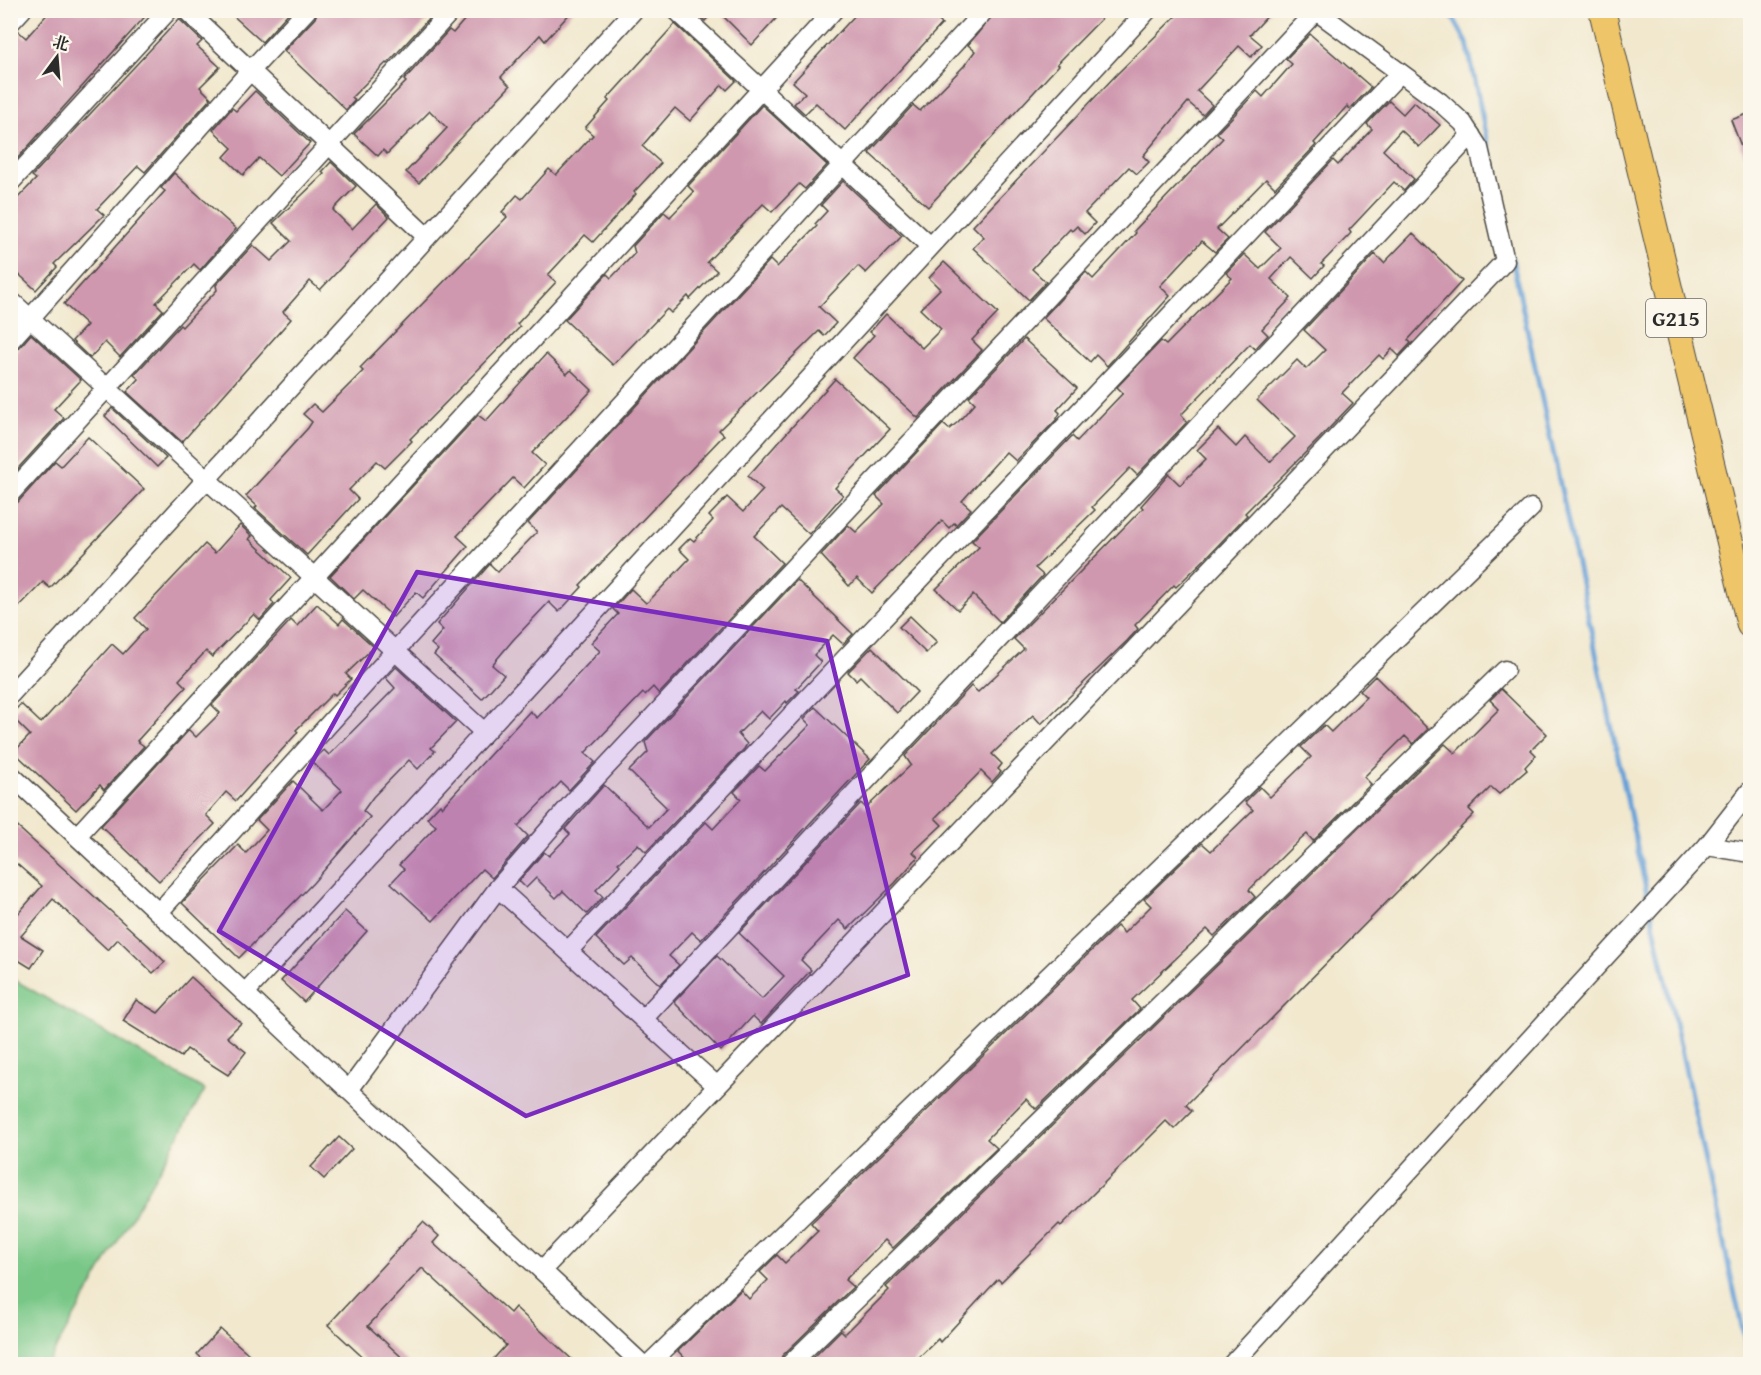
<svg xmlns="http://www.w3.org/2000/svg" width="1761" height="1375" font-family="'Gentium Book Plus','Noto Serif SC',serif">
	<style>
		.green { fill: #78c787; stroke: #527959; stroke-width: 1.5 }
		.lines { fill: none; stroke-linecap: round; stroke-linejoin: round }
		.stream { stroke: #68a1d7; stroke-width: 5 }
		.building { fill: #cf98ae }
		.minor-casing { stroke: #494743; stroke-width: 21 }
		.highway-casing { stroke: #494743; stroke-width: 28 }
		.minor { stroke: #fff; stroke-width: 18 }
		.highway { stroke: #eec569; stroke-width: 26 }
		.marked { fill: #7b2cbf; fill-opacity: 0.2; stroke: #7b2cbf; stroke-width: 4.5; stroke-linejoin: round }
		.labels { text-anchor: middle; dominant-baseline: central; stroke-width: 5; stroke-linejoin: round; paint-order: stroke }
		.shield { fill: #fbf7ec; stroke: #696865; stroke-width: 1.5 }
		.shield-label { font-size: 22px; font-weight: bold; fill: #2b2b2b }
	</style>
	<rect width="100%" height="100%" fill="#fbf7ec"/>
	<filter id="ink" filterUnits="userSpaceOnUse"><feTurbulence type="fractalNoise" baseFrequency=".0167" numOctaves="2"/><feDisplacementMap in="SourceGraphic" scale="12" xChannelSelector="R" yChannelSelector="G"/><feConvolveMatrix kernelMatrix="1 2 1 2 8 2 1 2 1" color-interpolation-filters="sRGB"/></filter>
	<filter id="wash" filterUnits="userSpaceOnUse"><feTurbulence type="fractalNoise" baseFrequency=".008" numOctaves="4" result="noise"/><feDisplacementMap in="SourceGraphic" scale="24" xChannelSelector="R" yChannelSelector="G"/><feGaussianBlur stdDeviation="1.35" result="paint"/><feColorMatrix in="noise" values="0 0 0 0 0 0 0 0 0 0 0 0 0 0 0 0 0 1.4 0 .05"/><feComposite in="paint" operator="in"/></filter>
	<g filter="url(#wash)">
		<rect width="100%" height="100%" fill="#f1e8ce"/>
		<!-- green -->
		<path class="green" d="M11,978L205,1090L47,1364H11Z"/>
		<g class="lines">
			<!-- stream -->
			<g class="stream">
				<path d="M1449,10L1467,43L1497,187"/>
				<path d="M1512,258L1649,903"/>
				<path d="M1651,913L1750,1363"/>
			</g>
		</g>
		<g id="blocks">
			<!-- building -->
			<g class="building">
				<path d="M51,10H151L16,160L10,155V37L18,31L26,38Z"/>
				<path d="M227,10H291L262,42Z"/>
				<path d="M318,10H429L433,14L387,64L386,63L352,97L355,100L346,110L284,51L315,18Z"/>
				<path d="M473,10H573L545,41L540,35L501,77L510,86L419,183L406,172L447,128L430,111L387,154L383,150L378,156L354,134L406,82L404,80L449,30L453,33Z"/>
				<path d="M693,10H715L705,21Z"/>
				<path d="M717,10H784L752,45Z"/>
				<path d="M860,10H927L942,24L845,130L816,103L805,114L794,104L805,93L793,82Z"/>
				<path d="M997,10H1110L1057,64L1059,65L928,207L869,153L913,105L920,111L964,66L975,51L968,45Z"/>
				<path d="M1182,10H1273L1250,35L1262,45L1251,57L1239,46L1197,91L1212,105L1203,115L1188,102L1143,156L1149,162L1137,174L1129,167L1085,213L1095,223L1085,234L1077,226L1072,231L1070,229L1032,269L1046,282L1029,300L973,248L984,237L973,226L1117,74Z"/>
				<path d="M179,19L202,41L197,46L220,67L200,87L211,98L145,172L138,166L97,209L104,215L54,264L57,267L36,290L10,266V206L36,179L32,176Z"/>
				<path d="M675,24L736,81L727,90L722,85L690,121L675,108L642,146L661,163L634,192L636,194L593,242L585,235L548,275L556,282L517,324L520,327L410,439L412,441L385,468L377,461L349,490L358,499L307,555L255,508L257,506L246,496L308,428L312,422L303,414L313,404L322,412L363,371L360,368L507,217L502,212L517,195L522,199L549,169L556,175L593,135L585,128L609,101L607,99Z"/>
				<path d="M1310,34L1371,87L1350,109L1347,106L1314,143L1316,145L1275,188L1266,179L1217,229L1228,239L1215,252L1202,241L1160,286L1170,296L1107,366L1096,355L1090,362L1043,318L1086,272L1093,279L1136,233L1134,231L1223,138L1217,133L1257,91L1263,97L1292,64L1286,59Z"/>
				<path d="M255,91L310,143L279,176L259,158L243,175L224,157L232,148L213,130L232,108L236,111Z"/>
				<path d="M1389,101L1403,114L1414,102L1440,125L1419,147L1401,130L1383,150L1414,179L1404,191L1394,182L1349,230L1351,233L1321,264L1324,266L1313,278L1291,257L1271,279L1291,298L1262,329L1268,335L1255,349L1250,344L1181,415L1187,422L1137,475L1130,468L1092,507L1095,510L1035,568L1043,575L1000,622L973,595L958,610L936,589L979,547L972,541L1072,436L1077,441L1123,393L1117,387L1161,341L1166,345L1232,278L1226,273L1244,254L1260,269L1281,248L1265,232L1333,160L1338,165L1372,129L1367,124Z"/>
				<path d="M762,105L827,165L805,189L799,184L772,212L763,204L707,262L717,271L690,299L688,296L671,313L667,309L613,365L565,320L607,274L611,278L635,253L633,246L664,212L670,217L694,192L688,186Z"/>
				<path d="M1750,113V167H1749L1731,120Z"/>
				<path d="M331,162L356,186L333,210L352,229L376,204L389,217L320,290L310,281L283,312L291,319L182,442L127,392L139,379L134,375L180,325L182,327L217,290L216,285L253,245L271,261L291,241L273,223L324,174L322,172Z"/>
				<path d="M174,173L236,229L200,270L194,264L156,303L163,310L120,357L105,342L90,358L72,341L87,325L64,304L165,191L161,188Z"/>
				<path d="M843,181L902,236L866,273L858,266L819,307L836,323L824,336L819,331L719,430L724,435L580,585L582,587L559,612L549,602L513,640L492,665L504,675L482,699L434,655L438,650L431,644L443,630L437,624L490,564L498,572L537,532L528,523L770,260L777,267L817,226L815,224L827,211L821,205Z"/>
				<path d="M1413,233L1462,281L1408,340L1411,343L1399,356L1392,349L1383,359L1379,355L1342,393L1353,403L1319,439L1245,513L1247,515L1204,560L1176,587L1174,585L1135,625L1138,629L1127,641L1041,724L1033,715L992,754L1002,764L998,769L1001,772L992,782L981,771L935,818L942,825L913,852L918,857L895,883L848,929L839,920L801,960L811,970L761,1024L753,1016L721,1051L674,1002L717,956L762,999L784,976L739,933L861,803L866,808L911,765L905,756L971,686L978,692L1024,649L1014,639L1143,508L1141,506L1169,474L1180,485L1206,459L1197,450L1218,429L1236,447L1245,437L1270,462L1295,437L1257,400L1297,360L1306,369L1325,350L1304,330L1375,254L1384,263Z"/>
				<path d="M944,262L998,313L972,340L982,350L918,418L853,358L874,335L870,332L886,314L922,348L941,329L920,309L940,289L929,278Z"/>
				<path d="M31,334L81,380L54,409L64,418L10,477V352L18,349Z"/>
				<path d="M1024,339L1077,388L1057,410L1060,413L1056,420L1016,461L1006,452L962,501L971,509L956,525L954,523L949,528L942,521L872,593L857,578L849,586L821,555L848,525L856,532L884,504L876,496L943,424L949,429L958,422L975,403L969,397Z"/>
				<path d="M546,354L567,374L571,370L592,390L532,453L545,465L524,488L513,478L457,536L468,546L423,598L416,592L393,617L363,590L354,599L330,576L478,415L486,421Z"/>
				<path d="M835,379L890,429L835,488L843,495L809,534L781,508L754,536L782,563L780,565L659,694L653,687L645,695L643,693L585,753L595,762L569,790L561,782L518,826L528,836L492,878L482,869L433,921L391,883L404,869L399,865L436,826L427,818L440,804L442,807L530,711L537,718L600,651L591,643L618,614L613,609L631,589L646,603L649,601L689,559L679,549L690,538L694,541L713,520L709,516L727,497L743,512L763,490L748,476Z"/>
				<path d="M112,408L166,458L157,467L105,416Z"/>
				<path d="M88,437L144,489L50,588L43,582L10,616V505L18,502L55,461L61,466Z"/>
				<path d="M240,525L252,536L249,539L291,578L271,600L274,604L260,620L254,614L212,657L206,651L179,680L186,687L137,741L144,746L104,790L100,785L76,810L14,752L30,735L10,715L21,704L41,723L112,644L123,654L146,629L135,618L205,544L215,553Z"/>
				<path d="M797,580L853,634L843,644L833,635L814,655L821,662L796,689L799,691L787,703L786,701L769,719L761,711L738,734L747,744L744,749L646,852L638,844L618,863L620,865L596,890L603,897L587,914L563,891L556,898L536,878L526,888L519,881L544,852L549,856L570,834L565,829L604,785L649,827L667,808L629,771L648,752L645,742Z"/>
				<path d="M317,604L339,624L343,619L374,647L346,674L351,679L335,695L333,693L296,730L298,732L236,801L226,792L206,815L215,824L159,881L101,826L189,730L196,737L220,713L212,705L291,620L297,626Z"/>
				<path d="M910,616L937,642L926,653L899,627Z"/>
				<path d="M872,647L917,692L897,713L860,676L856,680L848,672Z"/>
				<path d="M396,667L456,722L431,748L435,751L418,769L409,760L373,797L363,811L370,817L313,883L239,958L182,903L238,845L246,853L267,830L257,820L293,781L323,810L342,790L312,762L324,750L329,755L395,688L386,678Z"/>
				<path d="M1375,676L1428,729L1413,744L1405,736L1364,777L1371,784L1313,841L1307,834L1290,849L1249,890L1255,897L1214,936L1207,929L1132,1000L1140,1009L1036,1109L1026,1099L987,1139L997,1148L893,1248L885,1240L845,1280L853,1287L782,1356L779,1365H691L678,1351L741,1290L749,1299L768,1280L760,1272L777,1255L785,1263L818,1231L811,1223L1117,926L1124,933L1151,906L1144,899L1202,843L1211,851L1253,810L1245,802L1260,787L1270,797L1311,757L1301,747L1324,725L1331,732L1366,697L1360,691Z"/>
				<path d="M1501,689L1547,734L1531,750L1536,755L1525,767L1527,770L1499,794L1491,787L1469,809L1474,814L1186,1105L1192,1111L1174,1129L1166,1121L1061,1226L1059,1224L1001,1282L998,1279L940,1342L938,1339L911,1365H806L841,1330L845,1334L889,1290L886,1287L1445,744L1455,753L1499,709L1490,700Z"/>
				<path d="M815,707L870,759L701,940L692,932L669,956L679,965L660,985L632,958L624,965L596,938L706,822L713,829L741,799L734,792L759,766L765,771L810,725L804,719Z"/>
				<path d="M10,820L148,945L165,962L153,973L118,939L108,950L53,899L21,936L43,950L31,968L10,955V923L42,886L10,858Z"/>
				<path d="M345,911L367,931L304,1002L281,981Z"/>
				<path d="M191,977L241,1023L227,1037L246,1052L228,1075L187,1049L181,1057L123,1021L136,1000L158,1013Z"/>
				<path d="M339,1137L352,1149L324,1179L311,1167Z"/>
				<path d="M423,1222L439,1236L433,1243L510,1313L515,1307L578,1365H488L506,1345L422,1268L368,1326L410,1365H371L328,1325Z"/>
				<path d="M220,1329L249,1354L240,1365H209L197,1354Z"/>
			</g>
		</g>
	</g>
	<g filter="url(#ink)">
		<use href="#blocks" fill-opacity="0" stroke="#494743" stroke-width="1.5"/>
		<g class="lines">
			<!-- minor casing -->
			<g class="minor-casing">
				<g id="minor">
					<path d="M186,10L427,237"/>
					<path d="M676,10L930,246"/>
					<path d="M10,23L22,10"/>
					<path d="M10,183L169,10"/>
					<path d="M10,300L484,732"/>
					<path d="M10,341L250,71L307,10"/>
					<path d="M10,494L452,10"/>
					<path d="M10,695L634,10"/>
					<path d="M10,774L642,1364"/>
					<path d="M77,836L834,10"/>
					<path d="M1707,846L1750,853"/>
					<path d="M498,888L717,1086"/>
					<path d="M159,912L395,651L985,10"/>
					<path d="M568,951L1400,73"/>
					<path d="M245,993L1148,10"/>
					<path d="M643,1019L1471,135"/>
					<path d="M349,1090L498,888L574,801L1316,11"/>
					<path d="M542,1270L1505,261L1479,148L1463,123L1440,102L1315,10"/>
					<path d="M649,1364L1531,508"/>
					<path d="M790,1364L1505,670"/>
					<path d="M1232,1364L1707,846L1750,791"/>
				</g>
			</g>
			<!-- highway casing -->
			<g class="highway-casing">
				<path id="highway" d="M1602,10L1750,625"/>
			</g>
			<!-- minor -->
			<use href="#minor" class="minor"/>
			<!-- highway -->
			<use href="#highway" class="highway"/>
		</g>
	</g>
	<!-- marked area -->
	<path class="marked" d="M417,572L827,641L908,975L526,1116L219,931Z"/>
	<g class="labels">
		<!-- shield labels -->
		<rect class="shield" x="1646" y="299" width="60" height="38" rx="4.5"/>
		<g class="shield-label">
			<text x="1676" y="318">G215</text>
		</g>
	</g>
	<!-- margin -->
	<rect width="1761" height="1375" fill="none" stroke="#fbf7ec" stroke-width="36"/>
	<!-- north arrow -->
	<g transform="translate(57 57) rotate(16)" stroke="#fbf7ec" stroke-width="4.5" paint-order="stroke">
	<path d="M0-4.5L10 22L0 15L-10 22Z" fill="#2b2b2b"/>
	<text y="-9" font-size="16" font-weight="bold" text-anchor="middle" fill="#2b2b2b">北</text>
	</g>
</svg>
